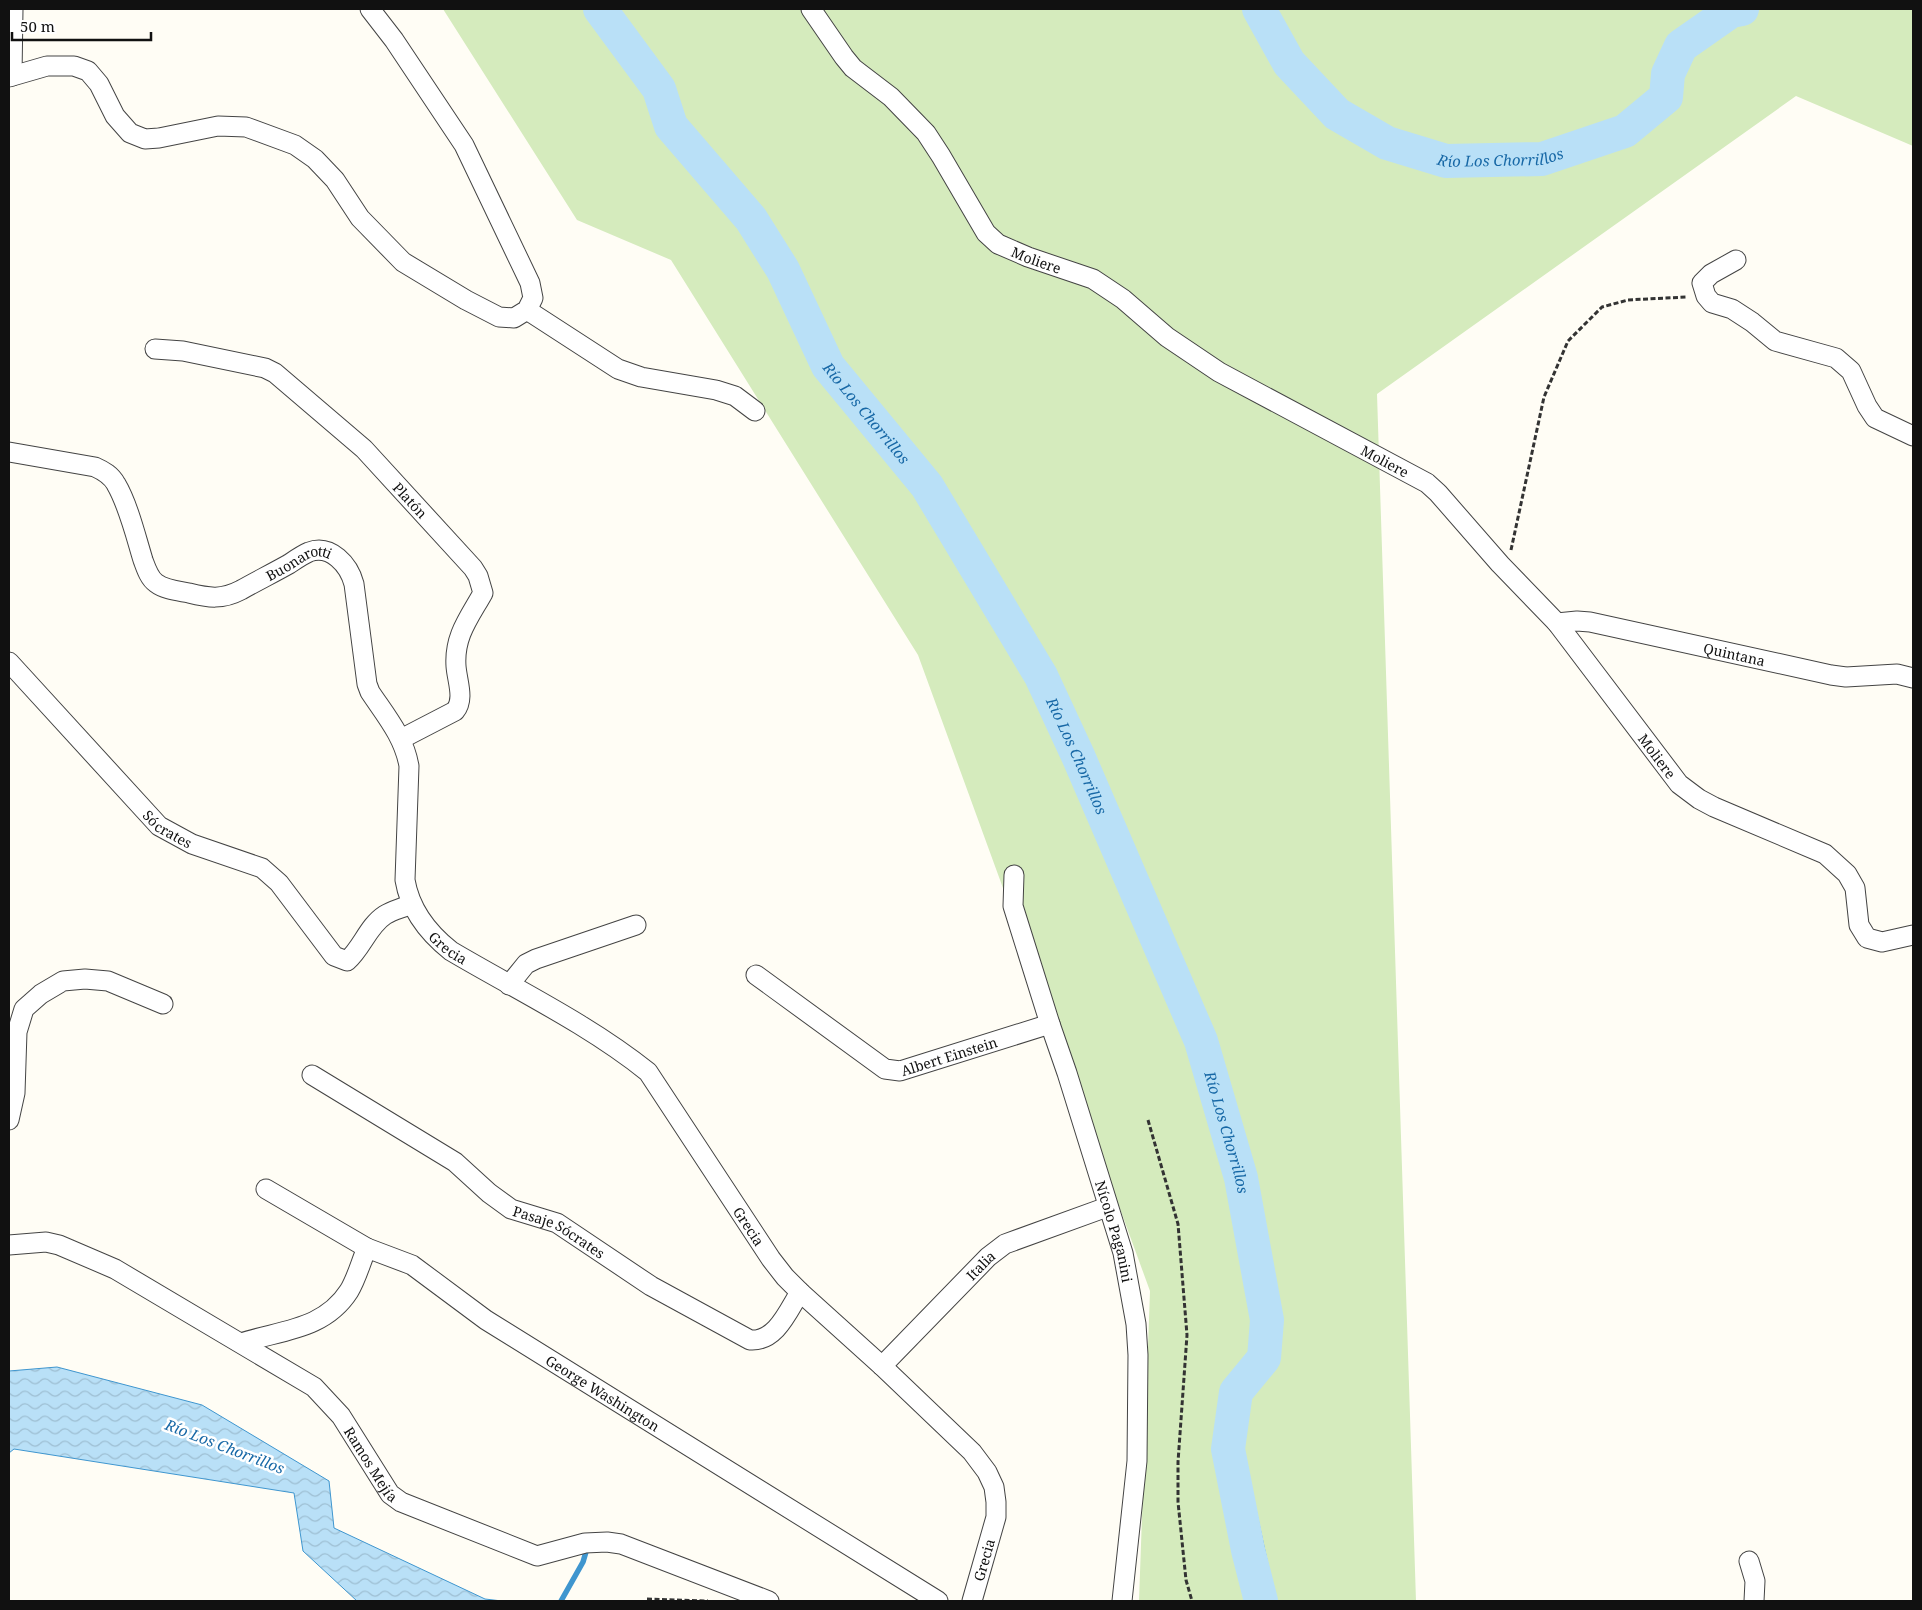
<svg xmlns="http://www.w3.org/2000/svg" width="1922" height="1610" font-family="'Noto Serif',serif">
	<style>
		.grass { fill: #d5ebbd }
		.water { fill: url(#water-waves); stroke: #3f96cf }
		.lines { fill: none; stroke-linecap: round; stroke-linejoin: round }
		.stream { stroke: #3f96cf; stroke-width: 5.5 }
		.river { stroke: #b9e0f7; stroke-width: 34 }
		.minor-casing { stroke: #444; stroke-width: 21 }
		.path { stroke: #333; stroke-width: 3; stroke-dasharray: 5 2.5; stroke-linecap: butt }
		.minor { stroke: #fff; stroke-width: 19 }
		.labels { text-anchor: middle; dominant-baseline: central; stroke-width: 5; stroke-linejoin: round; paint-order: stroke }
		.street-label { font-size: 14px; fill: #111; stroke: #fff }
		.water-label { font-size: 15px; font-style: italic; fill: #1768a6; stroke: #fff }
	</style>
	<defs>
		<pattern id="water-waves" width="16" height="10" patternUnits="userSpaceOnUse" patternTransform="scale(1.25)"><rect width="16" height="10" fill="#b9e0f7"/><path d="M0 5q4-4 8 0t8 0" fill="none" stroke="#9ebfd3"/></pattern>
	</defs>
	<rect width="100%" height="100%" fill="#fffdf5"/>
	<!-- grass -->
	<path class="grass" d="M443,9H1913V146L1796,96L1377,394L1416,1601H1139L1150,1291L918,655L671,260L577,220Z"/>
	<!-- water -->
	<g class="water">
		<path d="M57,1367L202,1405L329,1481L334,1528L485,1599L502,1601H357L303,1551L294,1493L14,1449L9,1453V1371Z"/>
		<path d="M1251,1487L1276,1601H1252L1225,1491Z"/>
	</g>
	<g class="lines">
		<!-- stream -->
		<path class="stream" d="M561,1601L583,1562L588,1545"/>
		<!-- river -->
		<g class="river">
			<path id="s1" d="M600,9L659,89L671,126L751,219L783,270L828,366L927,486L1041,676L1079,758L1201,1041L1241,1178L1267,1320L1264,1358L1236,1392L1228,1449L1248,1550L1261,1601"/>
			<path id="s2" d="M1259,9L1289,63L1337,114L1387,143L1446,161L1542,159L1625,131L1666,97L1668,74L1681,46L1731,11L1742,9"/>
		</g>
		<!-- minor casing -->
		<g class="minor-casing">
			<g id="minor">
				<path id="s3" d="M811,9L844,57L853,68L891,97L926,133L941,156L986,233L998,244L1028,257L1093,279L1123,299L1167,337L1219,372L1427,483L1438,493L1500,564L1557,623L1679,784L1699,799L1714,807L1825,854L1847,874L1855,888L1859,925L1867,938L1882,942L1913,935"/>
				<path d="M12,76L13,9"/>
				<path d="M9,77L47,66H74L88,71L99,84L115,116L130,133L145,139L159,138L218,126L246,127L295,145L315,159L335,180L360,218L403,262L466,300L499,317L514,318L527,310L533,298L530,283L464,145L394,40L370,9"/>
				<path d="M1736,260L1711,274L1702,283L1706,296L1712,303L1732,309L1752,322L1775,341L1836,358L1851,371L1867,406L1875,418L1913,436"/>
				<path d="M527,310L618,369L641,377L716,390L735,396L755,411"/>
				<path id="s4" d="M155,349L183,351L265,368L275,373L364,449L473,568L478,576L483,593C469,618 454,636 456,666C457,681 465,699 455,711L401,739"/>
				<path id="s5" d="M9,452L95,467C104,471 111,475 116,484C128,504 136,537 143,560C146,568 149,578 156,583C165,590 179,591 189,593C209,598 222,600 241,590C257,581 273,573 289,564C295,560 302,555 309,552C331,544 349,565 354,584L367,684L370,692C386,716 404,737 409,766L405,880C410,910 427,932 451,951C517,990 588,1024 648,1072L771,1259L785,1277L800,1292L882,1366L972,1452L987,1472L994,1487L996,1502V1517L972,1601"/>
				<path id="s6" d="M1557,623L1577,621L1590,622L1831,675L1846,677L1897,674L1913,678"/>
				<path id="s7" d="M9,662L159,826L192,844L262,868L279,883L334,956L347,961C362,948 368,926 385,915C393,910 403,908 411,904"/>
				<path id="s8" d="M1014,875L1013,906L1050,1024L1067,1073L1123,1253L1136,1324L1138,1355L1137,1461L1122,1601"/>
				<path id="s9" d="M756,975L885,1069L900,1071L1050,1024"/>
				<path d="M509,985L526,964L536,959L636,925"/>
				<path id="s10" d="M312,1075L455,1162L489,1193L511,1209L557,1223L651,1286L750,1340C776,1342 788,1311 800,1292"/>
				<path d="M9,1120L15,1093L17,1032L24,1009L41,994L63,981L85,979L108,981L163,1004"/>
				<path id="s11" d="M266,1189L367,1248L412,1265L486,1320L938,1601"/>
				<path id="s12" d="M9,1245L46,1242L59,1245L115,1269L314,1387L341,1416L390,1494L401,1502L537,1556L585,1543L607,1542L621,1544L769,1601"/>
				<path d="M241,1343C281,1330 324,1330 349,1291C357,1278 361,1261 367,1248"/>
				<path id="s13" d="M882,1366L988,1257L1005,1244L1107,1207"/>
				<path d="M1749,1561L1755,1581L1754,1601"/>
			</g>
		</g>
		<!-- path -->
		<g class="path">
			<path d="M1511,550L1544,397L1568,341L1602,307L1628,300L1687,297"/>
			<path d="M1148,1120L1178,1224L1187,1335L1178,1462V1502L1186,1580L1192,1601"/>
			<path d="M647,1599L708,1601"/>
		</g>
		<!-- minor -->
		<use href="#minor" class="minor"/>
	</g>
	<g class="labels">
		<!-- street labels -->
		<g class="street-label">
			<text stroke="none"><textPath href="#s3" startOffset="345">Moliere</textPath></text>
			<text stroke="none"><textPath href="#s3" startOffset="750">Moliere</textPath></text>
			<text stroke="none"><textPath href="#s4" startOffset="309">Platón</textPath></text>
			<text stroke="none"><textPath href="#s5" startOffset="376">Buonarotti</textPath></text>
			<text stroke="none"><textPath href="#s6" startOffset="181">Quintana</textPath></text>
			<text stroke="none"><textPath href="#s3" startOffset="1155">Moliere</textPath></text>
			<text stroke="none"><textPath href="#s7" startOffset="231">Sócrates</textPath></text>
			<text stroke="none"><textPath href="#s5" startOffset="841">Grecia</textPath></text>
			<text stroke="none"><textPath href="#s9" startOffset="226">Albert Einstein</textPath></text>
			<text stroke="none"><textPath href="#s5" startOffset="1261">Grecia</textPath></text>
			<text stroke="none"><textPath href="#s8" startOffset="372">Nícolo Paganini</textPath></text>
			<text stroke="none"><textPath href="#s10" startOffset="294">Pasaje Sócrates</textPath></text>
			<text stroke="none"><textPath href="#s13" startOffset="141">Italia</textPath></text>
			<text stroke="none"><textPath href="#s11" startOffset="395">George Washington</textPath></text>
			<text stroke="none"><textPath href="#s12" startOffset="439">Ramos Mejía</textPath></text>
			<text transform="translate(984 1560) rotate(-74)">Grecia</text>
		</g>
		<!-- water labels -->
		<g class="water-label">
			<text stroke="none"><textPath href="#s2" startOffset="306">Río Los Chorrillos</textPath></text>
			<text stroke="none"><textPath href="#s1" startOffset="488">Río Los Chorrillos</textPath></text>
			<text stroke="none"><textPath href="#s1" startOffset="892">Río Los Chorrillos</textPath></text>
			<text stroke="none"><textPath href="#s1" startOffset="1298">Río Los Chorrillos</textPath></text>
			<text transform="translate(225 1446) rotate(21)">Río Los Chorrillos</text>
		</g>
	</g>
	<!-- border -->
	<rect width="1922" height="1610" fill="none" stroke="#111111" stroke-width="20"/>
	<!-- scale -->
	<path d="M12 32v8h139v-8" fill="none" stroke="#111111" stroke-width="2.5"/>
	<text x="20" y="32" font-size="15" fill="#111111" stroke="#ffffff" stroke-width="4" paint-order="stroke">50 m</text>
</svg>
